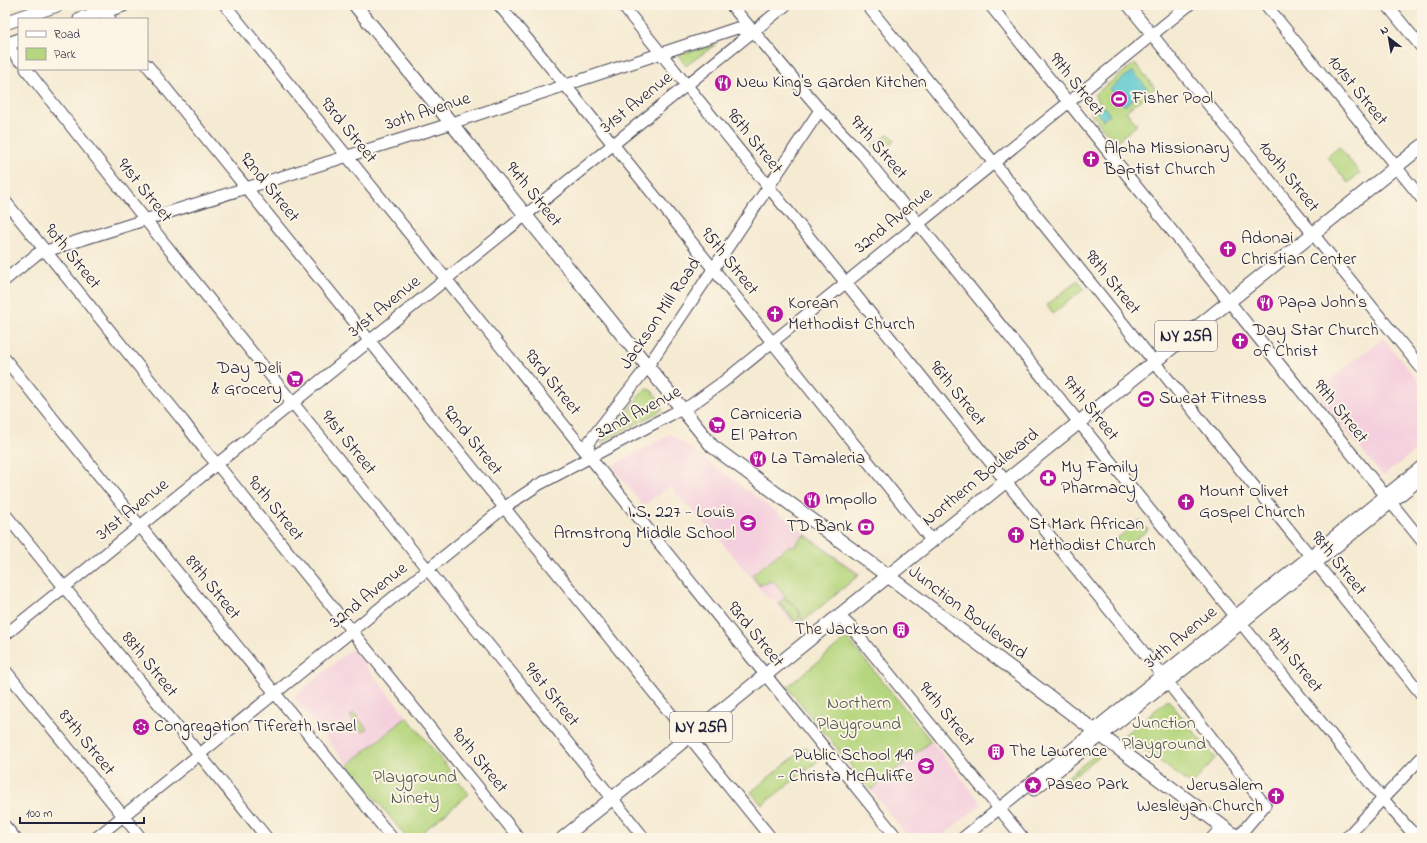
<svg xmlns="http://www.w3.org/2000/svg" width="1427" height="843" font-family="'Indie Flower',sans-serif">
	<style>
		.built { fill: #f4cfdd }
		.green { fill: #b5d67e; stroke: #6c7c5c }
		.water { fill: #59c7cd; stroke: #3e7484 }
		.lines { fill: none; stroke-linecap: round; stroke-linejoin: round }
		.minor-casing { stroke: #424052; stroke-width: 13 }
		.major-casing { stroke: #424052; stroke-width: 15 }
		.minor { stroke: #fff; stroke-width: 11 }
		.major { stroke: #fff; stroke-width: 13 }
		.labels { text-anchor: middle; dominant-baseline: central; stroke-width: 4; stroke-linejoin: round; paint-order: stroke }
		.shield { fill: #fcf5e5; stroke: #63616e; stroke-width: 1 }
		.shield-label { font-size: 17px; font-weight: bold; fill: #22223b }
		.poi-label { font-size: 18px; fill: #22223b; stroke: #fcf5e5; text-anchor: start }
		.street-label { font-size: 18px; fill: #22223b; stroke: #fcf5e5 }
		.park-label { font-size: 18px; fill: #4e584f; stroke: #fcf5e5 }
	</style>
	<rect width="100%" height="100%" fill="#fcf5e5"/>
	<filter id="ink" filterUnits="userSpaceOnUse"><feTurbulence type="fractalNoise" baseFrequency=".025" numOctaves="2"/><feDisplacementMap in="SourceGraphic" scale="8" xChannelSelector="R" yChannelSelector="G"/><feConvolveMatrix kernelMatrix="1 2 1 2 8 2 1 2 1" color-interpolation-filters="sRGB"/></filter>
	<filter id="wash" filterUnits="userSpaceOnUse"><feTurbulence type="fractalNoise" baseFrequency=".012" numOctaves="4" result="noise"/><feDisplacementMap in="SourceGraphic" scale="16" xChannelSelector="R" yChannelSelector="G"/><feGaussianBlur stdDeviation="0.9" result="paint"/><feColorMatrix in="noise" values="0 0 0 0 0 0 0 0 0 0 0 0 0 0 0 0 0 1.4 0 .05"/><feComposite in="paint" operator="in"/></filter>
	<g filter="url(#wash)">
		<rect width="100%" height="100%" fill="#f5ead2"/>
		<!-- built -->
		<g class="built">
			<path d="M1383,338L1422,386V445L1383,476L1315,392Z"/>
			<path d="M671,434L861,574L796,628L773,599L770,601L720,540L670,486L643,506L612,466Z"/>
			<path d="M352,649L407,717L348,765L293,697Z"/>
			<path d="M931,741L982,804L939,838H909L871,790Z"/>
		</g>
		<!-- green -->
		<g class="green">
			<path d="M716,44L686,66L678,55Z"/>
			<path d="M1135,63L1155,88L1126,111L1137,125L1115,143L1090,112L1101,104L1094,95Z"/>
			<path d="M889,134L895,140L878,153L872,145Z"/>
			<path d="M1339,147L1360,173L1348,183L1327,157Z"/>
			<path d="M1078,280L1084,289L1053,313L1047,305Z"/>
			<path d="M645,389L651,390L663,404L662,410L601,443Z"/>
			<path d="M1140,520L1148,530L1122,550L1114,541Z"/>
			<path d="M805,535L859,575L802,622C800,606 795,607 785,597C781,592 778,586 774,581L759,585L752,575L791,544L793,547L797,544L796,542Z"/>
			<path d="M784,598L797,608L800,614L797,624L779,603Z"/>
			<path d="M847,638L931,741L871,790L787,687Z"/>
			<path d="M1168,700L1215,758L1192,785L1124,735Z"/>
			<path d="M354,713L367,729L363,732L350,716Z"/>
			<path d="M407,717L469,794L415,838H407L348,765Z"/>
			<path d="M806,747L818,761L762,805L751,792Z"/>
			<path d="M1099,752L1102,754L1069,780L1067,777Z"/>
		</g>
		<!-- water -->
		<g class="water">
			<path d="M1132,71L1147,88L1125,106L1110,89Z"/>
			<path d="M1104,107L1110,115L1103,120L1097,112Z"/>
		</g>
	</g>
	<g filter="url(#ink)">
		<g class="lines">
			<!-- minor casing -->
			<g class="minor-casing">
				<g id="minor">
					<path d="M99,5L110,19"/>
					<path d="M225,5L897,838"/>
					<path d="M499,5L575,97L932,541"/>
					<path d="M622,5L1157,669L1265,805L1238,837"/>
					<path d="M731,5L820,110L863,155L1383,799L1409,829L1420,838"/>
					<path d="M867,5L1422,695"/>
					<path d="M990,5L1422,541"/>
					<path d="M1128,5L1422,369"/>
					<path d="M1266,5L1422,199"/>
					<path d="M1387,5L1422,48"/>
					<path d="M6,44L19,60"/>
					<path d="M147,65L771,838"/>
					<path d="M26,69C229,328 439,581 644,838"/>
					<path d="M5,201L183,421L208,454L217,464L519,838"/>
					<path d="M5,280L37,254L46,251L440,127L737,28L753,31"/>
					<path d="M5,359L392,838"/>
					<path d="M590,457L588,443L648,366L820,110"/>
					<path d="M5,514L267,838"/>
					<path d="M839,616L851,627L1023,838"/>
					<path d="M5,635L786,5"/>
					<path d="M5,670L141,838"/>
					<path d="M1034,790L1422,478"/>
					<path d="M5,826L15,838"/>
					<path d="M96,838L505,507L538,485L672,414L691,405L723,382L1189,5"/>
					<path d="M963,838L1087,737L1103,722L1422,466"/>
					<path d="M1212,838L1222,827"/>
					<path d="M1346,838L1422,757"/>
				</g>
			</g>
			<!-- major casing -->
			<g class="major-casing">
				<g id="major">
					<path d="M355,5L451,123L712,446L888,576L1238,838"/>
					<path d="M80,19L123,5"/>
					<path d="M5,23L57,5"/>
					<path d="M5,45L19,40"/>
					<path d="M563,838L1422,146"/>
				</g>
			</g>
			<!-- minor -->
			<use href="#minor" class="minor"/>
			<!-- major -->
			<use href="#major" class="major"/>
		</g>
	</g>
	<!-- icons -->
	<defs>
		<g id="restaurant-disc" transform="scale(0.9)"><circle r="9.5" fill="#b5179e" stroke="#fcf5e5"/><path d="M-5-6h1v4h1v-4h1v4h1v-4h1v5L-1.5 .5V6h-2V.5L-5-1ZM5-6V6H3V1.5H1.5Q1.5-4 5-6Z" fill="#fff"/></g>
		<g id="stadium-disc" transform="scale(0.9)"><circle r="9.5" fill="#b5179e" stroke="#fcf5e5"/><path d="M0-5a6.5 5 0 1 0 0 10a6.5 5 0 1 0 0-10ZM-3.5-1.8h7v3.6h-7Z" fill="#fff"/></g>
		<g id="church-disc" transform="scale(0.9)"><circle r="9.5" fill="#b5179e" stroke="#fcf5e5"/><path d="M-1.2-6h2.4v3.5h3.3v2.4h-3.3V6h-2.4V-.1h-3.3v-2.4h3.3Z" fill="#fff"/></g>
		<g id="supermarket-disc" transform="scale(0.9)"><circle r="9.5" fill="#b5179e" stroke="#fcf5e5"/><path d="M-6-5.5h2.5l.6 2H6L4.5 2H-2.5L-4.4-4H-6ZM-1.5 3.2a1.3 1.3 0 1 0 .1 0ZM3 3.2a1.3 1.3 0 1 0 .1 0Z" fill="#fff"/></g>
		<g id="pharmacy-disc" transform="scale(0.9)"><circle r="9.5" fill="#b5179e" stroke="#fcf5e5"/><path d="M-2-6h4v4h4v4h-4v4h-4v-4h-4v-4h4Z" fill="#fff"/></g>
		<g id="school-disc" transform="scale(0.9)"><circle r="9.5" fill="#b5179e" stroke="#fcf5e5"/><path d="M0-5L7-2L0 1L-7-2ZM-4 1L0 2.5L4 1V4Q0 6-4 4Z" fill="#fff"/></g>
		<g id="bank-disc" transform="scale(0.9)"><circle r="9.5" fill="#b5179e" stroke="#fcf5e5"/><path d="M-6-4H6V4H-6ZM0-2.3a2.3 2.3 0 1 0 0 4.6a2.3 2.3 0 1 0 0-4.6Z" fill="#fff"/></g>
		<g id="building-disc" transform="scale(0.9)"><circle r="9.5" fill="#b5179e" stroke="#fcf5e5"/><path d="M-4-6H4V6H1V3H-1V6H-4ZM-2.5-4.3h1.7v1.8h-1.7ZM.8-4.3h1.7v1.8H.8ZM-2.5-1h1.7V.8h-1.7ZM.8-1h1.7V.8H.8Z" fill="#fff"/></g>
		<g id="synagogue-disc" transform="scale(0.9)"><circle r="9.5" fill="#b5179e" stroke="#fcf5e5"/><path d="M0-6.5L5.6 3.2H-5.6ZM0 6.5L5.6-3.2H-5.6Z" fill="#fff"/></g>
		<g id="sight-disc" transform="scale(0.9)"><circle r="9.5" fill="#b5179e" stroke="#fcf5e5"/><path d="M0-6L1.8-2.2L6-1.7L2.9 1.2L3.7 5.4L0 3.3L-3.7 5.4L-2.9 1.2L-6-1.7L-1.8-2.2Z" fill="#fff"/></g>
	</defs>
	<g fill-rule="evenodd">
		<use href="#restaurant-disc" x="723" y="83"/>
		<use href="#stadium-disc" x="1119" y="99"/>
		<use href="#church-disc" x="1091" y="159"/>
		<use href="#church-disc" x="1228" y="249"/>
		<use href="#restaurant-disc" x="1265" y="303"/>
		<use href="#church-disc" x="775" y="314"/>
		<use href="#church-disc" x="1240" y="341"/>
		<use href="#supermarket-disc" x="295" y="379"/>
		<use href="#stadium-disc" x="1146" y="399"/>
		<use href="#supermarket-disc" x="717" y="425"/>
		<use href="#restaurant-disc" x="758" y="459"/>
		<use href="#pharmacy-disc" x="1048" y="478"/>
		<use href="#restaurant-disc" x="812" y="500"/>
		<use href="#church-disc" x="1186" y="502"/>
		<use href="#school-disc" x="748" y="523"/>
		<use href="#bank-disc" x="866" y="527"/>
		<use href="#church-disc" x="1016" y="535"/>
		<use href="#building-disc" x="901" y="630"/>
		<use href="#synagogue-disc" x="141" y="727"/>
		<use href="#building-disc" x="996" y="752"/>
		<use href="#school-disc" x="926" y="766"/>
		<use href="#sight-disc" x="1033" y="785"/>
		<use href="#church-disc" x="1276" y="796"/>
	</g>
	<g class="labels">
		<!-- shield labels -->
		<g class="shield">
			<rect x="1155" y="321" width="62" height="30" rx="3"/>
			<rect x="670" y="712" width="62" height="30" rx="3"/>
		</g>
		<g class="shield-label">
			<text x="1186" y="336">NY 25A</text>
			<text x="701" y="727">NY 25A</text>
		</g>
		<!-- poi labels -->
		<g class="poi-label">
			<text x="736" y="83">New King's Garden Kitchen</text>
			<text x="1132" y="99">Fisher Pool</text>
			<text x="1104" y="149">Alpha Missionary<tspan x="1104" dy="21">Baptist Church</tspan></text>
			<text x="1241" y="239">Adonai<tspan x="1241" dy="21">Christian Center</tspan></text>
			<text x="1278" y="303">Papa John's</text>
			<text x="788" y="304">Korean<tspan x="788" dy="21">Methodist Church</tspan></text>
			<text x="1253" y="331">Day Star Church<tspan x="1253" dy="21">of Christ</tspan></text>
			<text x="282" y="369" text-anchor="end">Day Deli<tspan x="282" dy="21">&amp; Grocery</tspan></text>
			<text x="1159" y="399">Sweat Fitness</text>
			<text x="730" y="415">Carniceria<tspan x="730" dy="21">El Patron</tspan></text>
			<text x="771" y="459">La Tamaleria</text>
			<text x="1061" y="468">My Family<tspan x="1061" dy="21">Pharmacy</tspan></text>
			<text x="1199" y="492">Mount Olivet<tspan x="1199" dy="21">Gospel Church</tspan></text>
			<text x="825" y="500">Impollo</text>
			<text x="735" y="513" text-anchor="end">I.S. 227 - Louis<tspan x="735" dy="21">Armstrong Middle School</tspan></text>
			<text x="1029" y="525">St Mark African<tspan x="1029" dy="21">Methodist Church</tspan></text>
			<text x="853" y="527" text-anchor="end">TD Bank</text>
			<text x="888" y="630" text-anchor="end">The Jackson</text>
			<text x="154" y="727">Congregation Tifereth Israel</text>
			<text x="1009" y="752">The Lawrence</text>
			<text x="913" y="756" text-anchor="end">Public School 149<tspan x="913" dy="21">- Christa McAuliffe</tspan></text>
			<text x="1046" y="785">Paseo Park</text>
			<text x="1263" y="786" text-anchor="end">Jerusalem<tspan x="1263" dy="21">Wesleyan Church</tspan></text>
		</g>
		<!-- street labels -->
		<g class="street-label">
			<text transform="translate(1076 85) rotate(51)">99th Street</text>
			<text transform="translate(1357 91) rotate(51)">101st Street</text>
			<text transform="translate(637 103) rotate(-39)">31st Avenue</text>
			<text transform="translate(428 112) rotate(-18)">30th Avenue</text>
			<text transform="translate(348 131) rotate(51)">93rd Street</text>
			<text transform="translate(754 142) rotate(51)">96th Street</text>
			<text transform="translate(878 148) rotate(49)">97th Street</text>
			<text transform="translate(1288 177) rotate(51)">100th Street</text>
			<text transform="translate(269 188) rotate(51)">92nd Street</text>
			<text transform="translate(144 191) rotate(51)">91st Street</text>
			<text transform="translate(533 195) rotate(51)">94th Street</text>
			<text transform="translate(894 221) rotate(-39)">32nd Avenue</text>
			<text transform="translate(72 257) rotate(51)">90th Street</text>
			<text transform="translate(729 262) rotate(51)">95th Street</text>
			<text transform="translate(1112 283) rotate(51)">98th Street</text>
			<text transform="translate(385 307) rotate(-39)">31st Avenue</text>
			<text transform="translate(661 314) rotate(-56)">Jackson Mill Road</text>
			<text transform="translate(552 383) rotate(51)">93rd Street</text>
			<text transform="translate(957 394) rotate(51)">96th Street</text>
			<text transform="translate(1090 409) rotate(51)">97th Street</text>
			<text transform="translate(1340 412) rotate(51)">99th Street</text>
			<text transform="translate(639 413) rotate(-28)">32nd Avenue</text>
			<text transform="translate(472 441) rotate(51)">92nd Street</text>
			<text transform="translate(348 443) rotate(51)">91st Street</text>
			<text transform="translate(981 478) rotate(-39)">Northern Boulevard</text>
			<text transform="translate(275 509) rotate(51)">90th Street</text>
			<text transform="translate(133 510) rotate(-39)">31st Avenue</text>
			<text transform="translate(1338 564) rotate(51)">98th Street</text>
			<text transform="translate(212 588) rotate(51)">89th Street</text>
			<text transform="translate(369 596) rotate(-39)">32nd Avenue</text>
			<text transform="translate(967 613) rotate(37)">Junction Boulevard</text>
			<text transform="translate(755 635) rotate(51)">93rd Street</text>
			<text transform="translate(1181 638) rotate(-39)">34th Avenue</text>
			<text transform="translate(1294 661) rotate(51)">97th Street</text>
			<text transform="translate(149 665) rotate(51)">88th Street</text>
			<text transform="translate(551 695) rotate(51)">91st Street</text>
			<text transform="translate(946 715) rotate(51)">94th Street</text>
			<text transform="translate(86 743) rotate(51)">87th Street</text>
			<text transform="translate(479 761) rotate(51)">90th Street</text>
		</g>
		<!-- park labels -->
		<g class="park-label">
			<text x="859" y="704">Northern<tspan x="859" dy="21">Playground</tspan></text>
			<text x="1164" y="724">Junction<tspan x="1164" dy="21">Playground</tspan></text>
			<text x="415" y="778">Playground<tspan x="415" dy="21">Ninety</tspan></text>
		</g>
	</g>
	<!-- margin -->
	<rect width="1427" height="843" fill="none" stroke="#fcf5e5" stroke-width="20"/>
	<!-- legend -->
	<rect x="18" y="18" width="130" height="52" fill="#fcf5e5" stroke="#a5a1a1"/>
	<rect x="26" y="31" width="20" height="6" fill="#ffffff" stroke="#a5a1a1"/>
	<text x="54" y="38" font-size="12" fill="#22223b">Road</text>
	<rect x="26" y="48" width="20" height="12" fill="#b5d67e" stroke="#a5a1a1"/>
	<text x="54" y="58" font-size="12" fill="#22223b">Park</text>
	<!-- north arrow -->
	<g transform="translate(1389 38) rotate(329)" stroke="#fcf5e5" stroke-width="3" paint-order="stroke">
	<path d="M0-3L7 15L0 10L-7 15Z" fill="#22223b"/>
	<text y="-6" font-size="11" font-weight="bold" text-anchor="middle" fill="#22223b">N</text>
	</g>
	<!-- scale -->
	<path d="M20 817v6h124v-6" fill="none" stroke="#22223b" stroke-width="2"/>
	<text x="26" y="817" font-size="12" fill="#22223b" stroke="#fcf5e5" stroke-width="3" paint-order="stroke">100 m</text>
</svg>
